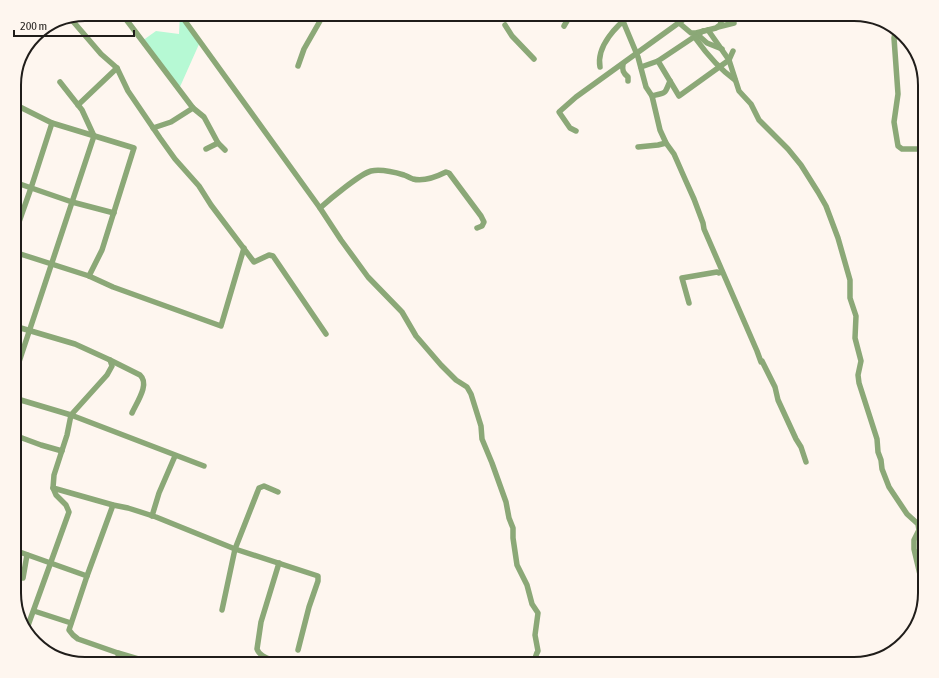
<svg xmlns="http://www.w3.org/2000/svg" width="939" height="678" font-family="'Asap Condensed',sans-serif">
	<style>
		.green { fill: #b6f9d4 }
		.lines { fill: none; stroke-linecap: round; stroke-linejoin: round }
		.minor { stroke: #8ba877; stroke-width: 5.5 }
		.rim { fill: none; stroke: #201d1a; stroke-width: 2 }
	</style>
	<rect width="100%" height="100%" fill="#fef6ef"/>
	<!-- green -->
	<path class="green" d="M180,14L200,42L179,89L142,41L156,31L179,34Z"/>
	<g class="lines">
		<!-- minor -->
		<g class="minor">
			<path d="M122,14L193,108L204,117L218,143L225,150"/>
			<path d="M180,14L320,208L341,240L368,277L402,312L416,336L441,365L456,380L467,387L471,394L481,426L482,439L492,463L506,502L509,518L513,528V538L517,565L527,585L532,604L538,613L535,635L538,651C535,655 536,660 532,664"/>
			<path d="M620,14L638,57L646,87L652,96L660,130L666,143L674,154L685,179L694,199L703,223L704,229L757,351L761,362L762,361L775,387L778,400L796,439L801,447L806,462"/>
			<path d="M642,14L653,18L661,14"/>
			<path d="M674,14L678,22L691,33H696L716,28L720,25L724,14"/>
			<path d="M71,19L101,54L117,68L128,91L160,138L175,159L199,186L211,205L254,262L269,255L273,256L326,334"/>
			<path d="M505,25L512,36L534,59"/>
			<path d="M564,26L571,14"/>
			<path d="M718,27L734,23L732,14"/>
			<path d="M896,28L894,38L898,94L894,122L898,146L902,149H925"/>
			<path d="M703,31L658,61L679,96L729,60L708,30"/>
			<path d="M698,35L707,43L722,49"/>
			<path d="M696,37V39C706,53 721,70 735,80"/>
			<path d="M31,41L45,29"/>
			<path d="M733,51L729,60L739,91L751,104L759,120L788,149L801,165L818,192L826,206L838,238L850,280V298L856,316L855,338L861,361L858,375L859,383L877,439L878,452L881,460L882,469L889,487L907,514L918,524L919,530L914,540V549L922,583V604"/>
			<path d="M623,64C622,70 623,73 628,77V81"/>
			<path d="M298,66L304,49L324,14"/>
			<path d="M600,67C596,46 617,25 632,14"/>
			<path d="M641,67L658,61"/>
			<path d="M652,96C666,92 664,96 670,81"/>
			<path d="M14,104L52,123L134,148L102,250L89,276"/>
			<path d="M78,105L117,68"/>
			<path d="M153,128L171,122L193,108"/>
			<path d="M576,131L570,128L559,112L576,97L691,14"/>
			<path d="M638,147L658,145L666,143"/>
			<path d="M206,149L218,143"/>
			<path d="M14,182L72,202L114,213"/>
			<path d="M320,208C330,199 360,174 371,171C381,169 394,172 404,175C407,176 410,178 413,179C424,182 436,177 446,172L449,173L481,216L484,222L482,226L477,228"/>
			<path d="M14,236L31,188L52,123"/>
			<path d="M14,252L89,276L113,287L221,326L244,248"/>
			<path d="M689,303L682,278L717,272L719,273L722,272"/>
			<path d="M14,326L75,344L110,360L140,375C150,384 137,402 132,413"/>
			<path d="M14,377L94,136L82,110L60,82"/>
			<path d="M14,398L71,415L204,466"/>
			<path d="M14,435L41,445L62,451"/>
			<path d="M14,471L17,472"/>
			<path d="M53,488L113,505L128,508L156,517L235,549L318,576V581L309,607L298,650"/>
			<path d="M113,505L87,576L69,630L73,635L78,639L118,653L155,664"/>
			<path d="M152,516L159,493L175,456"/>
			<path d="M14,550L87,576"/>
			<path d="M279,563L261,622L257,649C260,658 272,659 280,664"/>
			<path d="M23,578L27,555"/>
			<path d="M222,610L235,549L259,488L264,486L278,492"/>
			<path d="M34,611L71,623"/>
			<path d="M26,631L69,512L66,505L56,495L53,488L54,475L67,435L71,415L107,375L112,366L110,360"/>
			<path d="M118,653L119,664"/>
		</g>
	</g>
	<!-- crop -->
	<path d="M0 0H939V678H0ZM85 21H854A64 64 0 0 1 918 85V593A64 64 0 0 1 854 657H85A64 64 0 0 1 21 593V85A64 64 0 0 1 85 21Z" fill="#fef6ef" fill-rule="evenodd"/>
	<path class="rim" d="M85 21H854A64 64 0 0 1 918 85V593A64 64 0 0 1 854 657H85A64 64 0 0 1 21 593V85A64 64 0 0 1 85 21Z"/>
	<!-- scale -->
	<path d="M14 30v6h120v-6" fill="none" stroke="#201d1a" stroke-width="2"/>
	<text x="20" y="30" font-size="12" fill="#201d1a" stroke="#fef6ef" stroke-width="3" paint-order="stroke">200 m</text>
</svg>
